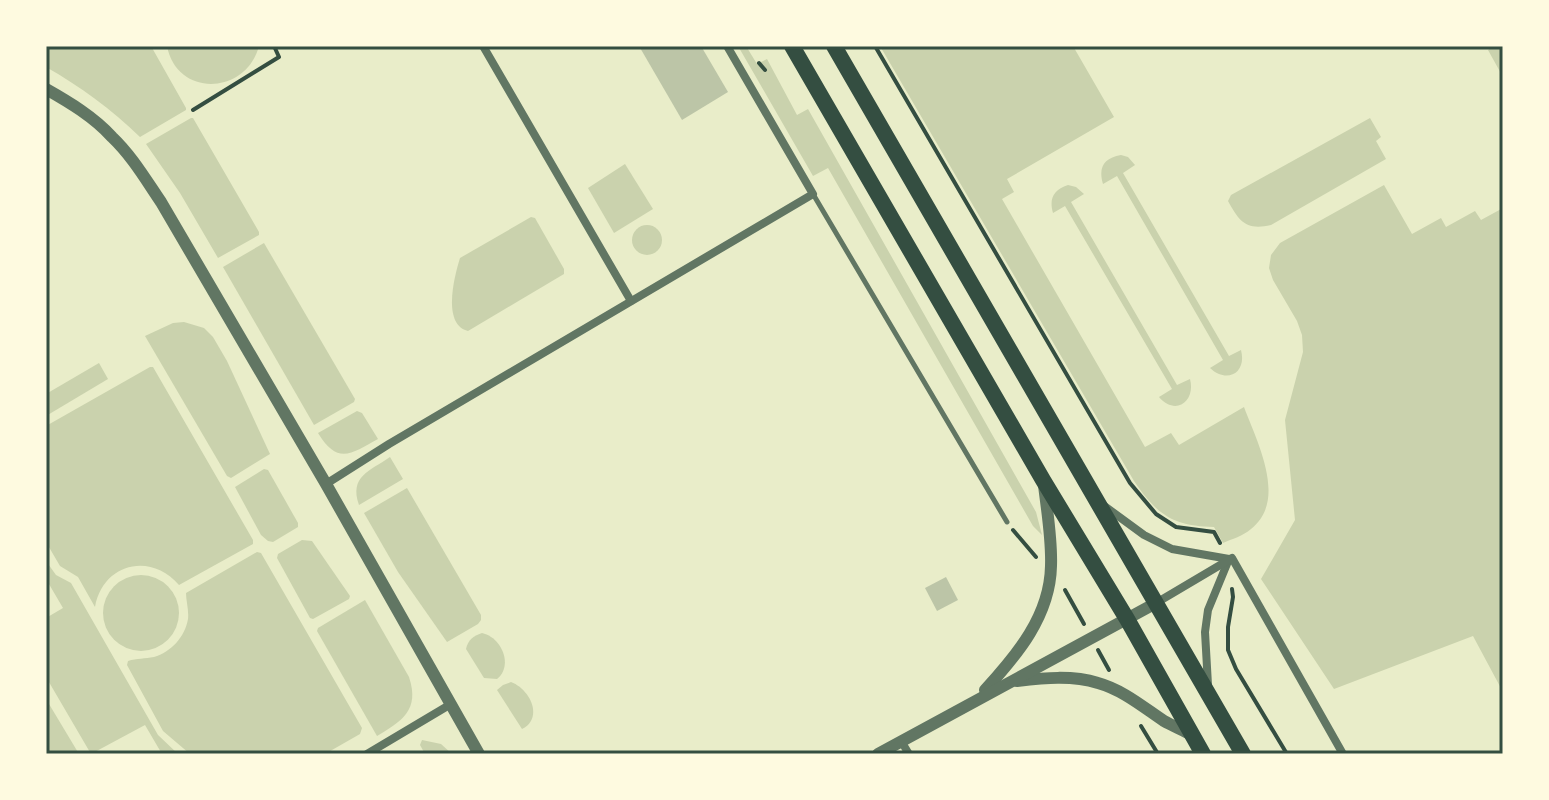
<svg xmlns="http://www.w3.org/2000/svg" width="1549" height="800" font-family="'Crimson Pro',serif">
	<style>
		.green { fill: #cad2ad }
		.building { fill: #bcc5a7 }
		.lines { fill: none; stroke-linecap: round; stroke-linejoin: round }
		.path { stroke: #344e41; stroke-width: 4 }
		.service { stroke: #617663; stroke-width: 5 }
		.minor { stroke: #617663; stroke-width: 8 }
		.tertiary { stroke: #617663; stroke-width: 12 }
		.primary { stroke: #344e41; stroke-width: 16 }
		.neatline { fill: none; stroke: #344e41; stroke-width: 3 }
	</style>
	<rect width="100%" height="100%" fill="#e9edc9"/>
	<!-- green -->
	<g class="green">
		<path d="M46,46H151L186,108V110L140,137C111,109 81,87 46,67Z"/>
		<path d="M167,46H259C246,95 177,98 167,46Z"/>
		<path d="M738,46H746L757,64L767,59L797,115L808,109L1036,512L1042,535L1033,526L828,168L813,176Z"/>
		<path d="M880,46H1073L1114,117L1007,179L1014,192L1002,199L1145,447L1171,433L1179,445L1244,407C1257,442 1288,500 1251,529C1243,536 1232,539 1223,543L1214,527C1173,526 1157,515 1134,481Z"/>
		<path d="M1494,46H1503V77L1488,50Z"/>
		<path d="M191,118H193L259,232V235L218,258L180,193L146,144Z"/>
		<path d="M1370,118L1381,137L1376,141L1386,159L1271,225C1246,231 1239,221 1228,201L1231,195Z"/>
		<path d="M1121,155L1128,157L1135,165L1123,173L1229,356L1241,350C1247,373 1227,384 1210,368L1223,360L1117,176L1103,184C1098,167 1104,158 1121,155Z"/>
		<path d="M625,164L653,209L614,233L588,188Z"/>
		<path d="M1068,185L1076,187L1084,194L1071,202L1177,385L1190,379C1196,402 1175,416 1159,397L1172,389L1065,206L1053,213C1049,199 1053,190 1068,185Z"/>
		<path d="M1384,185L1412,234L1441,218L1446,227L1475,211L1481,220L1503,208V692L1473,636L1334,689L1261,579L1295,520L1285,420L1303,352L1302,335L1297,321L1273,280L1269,268L1271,255L1280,243Z"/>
		<path d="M531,217L535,218L564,269V274L468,331C442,325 454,277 460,258Z"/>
		<circle cx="647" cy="240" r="15"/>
		<path d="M264,243L355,399L354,402L314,425L223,267Z"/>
		<path d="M184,322L204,328L213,337L227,361L270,454L231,478L227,476L145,336L173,323Z"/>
		<path d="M99,363L108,379L46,416V394Z"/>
		<path d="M150,367H153L253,540V544L179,585C151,552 103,563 95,607L78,577L60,566L46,542V426Z"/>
		<path d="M357,411L362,413L378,439C352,453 338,466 318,433Z"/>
		<path d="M390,457L403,479L359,505C349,476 370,471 390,457Z"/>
		<path d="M264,469L268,470L298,523V527L273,542L268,541L261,535L235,487Z"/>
		<path d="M407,488L481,615V620L478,624L447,642L398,572L364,513Z"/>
		<path d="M302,540L312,541L350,596L349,599L313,619L310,618L277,558L278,554Z"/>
		<path d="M257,552L261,553L362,728L360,734L325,754H190L163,731L127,665L128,661C137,658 145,659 154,657C171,652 185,637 188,619C189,610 186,601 186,593Z"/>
		<path d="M46,561L56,575L71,583L158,735L178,754H162L145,725L91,754L46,677V618L63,608L46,579Z"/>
		<circle cx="141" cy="613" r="38"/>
		<path d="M365,600L409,677C420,710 402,721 377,736L317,631L318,628Z"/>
		<path d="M482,633C501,637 514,665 497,679L484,678L466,649C468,640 473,636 482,633Z"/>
		<path d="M511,682C530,689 544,718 522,729L497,690L503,685Z"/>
		<path d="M46,699L79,754H46Z"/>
		<path d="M422,740L441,744L452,754H425L420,745Z"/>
	</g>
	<!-- building -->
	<g class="building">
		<path d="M639,46H701L728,92L682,120Z"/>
		<path d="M946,577L958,600L937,611L925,588Z"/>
	</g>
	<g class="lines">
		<!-- path -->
		<g class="path">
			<path d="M875,46L1130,483L1156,514L1176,527L1214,532L1220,543"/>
			<path d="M759,63L765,70"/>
			<path d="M193,110L279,57L274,46"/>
			<path d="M1013,530L1036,557"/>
			<path d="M1232,589L1233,597L1228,627V650L1236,669L1287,754"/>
			<path d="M1065,590L1084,624"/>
			<path d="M1098,650L1109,670"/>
			<path d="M1141,726L1158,754"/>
		</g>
		<!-- service -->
		<path class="service" d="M813,194L1007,522"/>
		<!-- minor -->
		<g class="minor">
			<path d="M483,46L631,301"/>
			<path d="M326,484L389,444L813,194L727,46"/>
			<path d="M1103,505L1144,535L1172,549L1229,559L1208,610L1205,632L1208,685"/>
			<path d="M1156,603L1232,558L1343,754"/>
			<path d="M901,741L909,754"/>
			<path d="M367,754L451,704"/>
		</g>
		<!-- tertiary -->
		<g class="tertiary">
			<path d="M46,89C69,102 94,117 112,137C132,156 146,180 161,202L326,484L479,754"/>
			<path d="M1017,681C1044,678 1072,675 1098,683C1123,690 1143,707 1164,721C1173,726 1183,730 1192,735"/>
			<path d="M985,690C1017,655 1050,616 1051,566C1052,539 1047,511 1044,485"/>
			<path d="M878,754L1156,603"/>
		</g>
		<!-- primary -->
		<g class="primary">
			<path d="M792,46L1043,480L1127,619L1203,754"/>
			<path d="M834,46L1243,754"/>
		</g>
	</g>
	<!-- border -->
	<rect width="1549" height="800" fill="none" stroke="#fefae0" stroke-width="96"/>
	<rect x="48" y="48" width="1453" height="704" class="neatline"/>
</svg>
